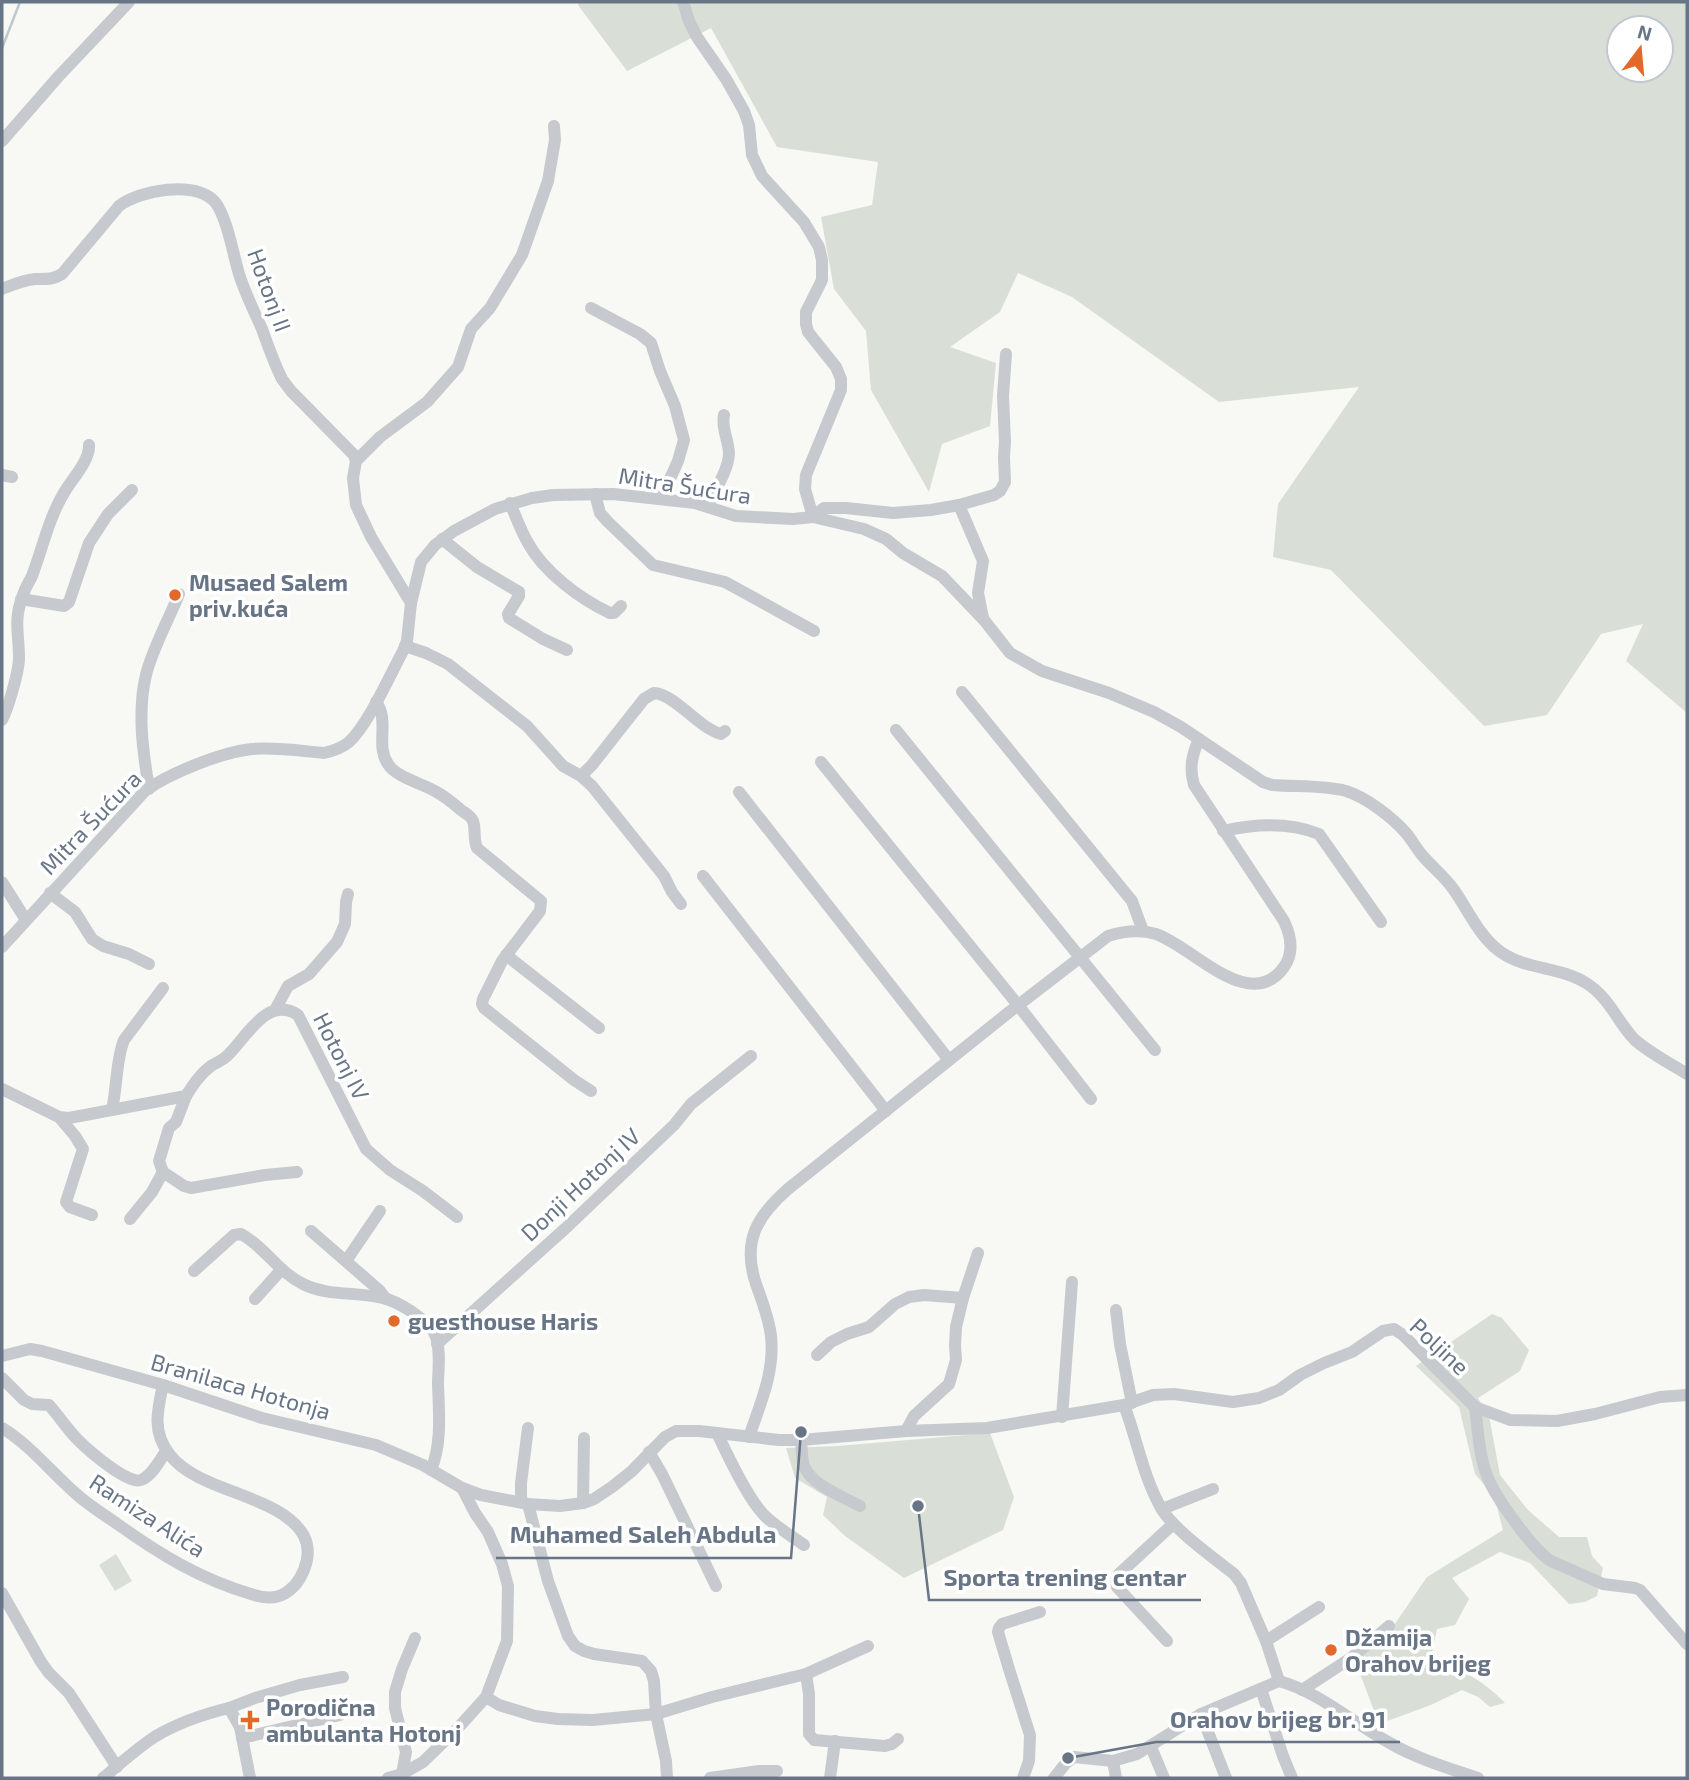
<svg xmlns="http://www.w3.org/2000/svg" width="1689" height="1780" font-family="'Exo 2',sans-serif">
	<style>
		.green { fill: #d9dfd6; fill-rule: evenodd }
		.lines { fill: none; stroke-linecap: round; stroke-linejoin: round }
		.stream { stroke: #bec8cd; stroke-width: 2.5 }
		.minor { stroke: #c6c9cd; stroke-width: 12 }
		.poi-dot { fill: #e3692b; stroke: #fff; stroke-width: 2.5 }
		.labels { text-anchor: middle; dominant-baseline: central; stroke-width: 7; stroke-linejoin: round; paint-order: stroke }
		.street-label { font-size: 23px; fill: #677586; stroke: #fff }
		.poi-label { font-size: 23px; font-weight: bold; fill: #677586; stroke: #fff; text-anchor: start }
		.leader { fill: none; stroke: #677586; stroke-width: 2.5 }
		.callout-dot { fill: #677586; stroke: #fff; stroke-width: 2.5 }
		.callout-label { font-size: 24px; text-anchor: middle; font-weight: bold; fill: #677586; stroke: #fff; stroke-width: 7; stroke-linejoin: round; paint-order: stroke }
	</style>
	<rect width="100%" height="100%" fill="#f8f8f5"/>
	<!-- green -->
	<g class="green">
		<path d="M578,2H1687V713L1626,661L1643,624L1601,634L1547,715L1484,726L1331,570L1273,557L1278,504L1359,387L1219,402L1072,297L1018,273L1000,312L950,347L996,363L990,426L942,444L929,492L871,390L866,331L834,289L821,217L872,205L878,162L777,147L711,28L627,71L578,5ZM1619,28H1661V70H1619Z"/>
		<path d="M1492,1314L1502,1318L1529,1350L1520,1371L1478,1398L1489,1416L1500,1475L1528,1510L1559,1537H1587L1592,1556L1603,1568L1597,1596L1585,1602L1569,1604L1530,1563L1500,1552L1452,1578L1469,1599L1455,1625L1437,1629L1431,1658C1460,1668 1483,1680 1505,1703L1490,1707L1478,1697L1462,1690L1431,1705L1379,1724L1359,1671L1364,1649L1390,1631L1427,1577L1503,1530L1494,1496L1475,1474L1459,1407L1416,1366Z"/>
		<path d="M990,1433L1014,1497L1003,1530L904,1578L845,1536L823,1515L827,1497L795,1478L786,1448L837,1446Z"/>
		<path d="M116,1554L132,1581L115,1591L99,1565Z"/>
	</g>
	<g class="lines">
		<!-- stream -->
		<path class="stream" d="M2,48L20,2"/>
		<!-- minor -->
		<g class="minor">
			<path d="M683,2L689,21L697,37L726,79L744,111L749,125L752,155L762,176L804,222L819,247L822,260V280L806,312V324L808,332L836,367L841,379V390L806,475L805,489L813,517"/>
			<path d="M2,141L58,77L129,2"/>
			<path d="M2,289C12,285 23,280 35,279C46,279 52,280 62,274L119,206C140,190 195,180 215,202C227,217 233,254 239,274C245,293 254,311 262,329C268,346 274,363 282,379L291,391L354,455L356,461L353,478L356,505L371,537L411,603"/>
			<path d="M591,308L640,334L651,343L660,371L675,406L684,440L678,461L661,499"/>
			<path d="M356,461L380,437L427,402L458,367L471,329L490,308L522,255L548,181L555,140L554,126"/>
			<path d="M2,475L12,477"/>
			<path d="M595,494L600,513L607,521L653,565L725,582L814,631"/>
			<path d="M510,503C516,517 521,531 528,543C544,572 580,599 610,613H614L621,606"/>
			<path d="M959,505L983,561L978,593L983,618"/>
			<path d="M707,506C715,490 728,471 729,454C729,440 721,429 724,415"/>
			<path d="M813,517L864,529L886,539L903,553L942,576L984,620L1010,653L1042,671L1109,693L1154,712L1181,727L1263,782L1272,785C1296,787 1322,785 1346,791C1366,797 1393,818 1406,833C1412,840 1416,848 1422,855C1432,867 1445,877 1454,890C1468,910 1478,934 1498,950C1523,970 1559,966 1586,983C1609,997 1617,1021 1634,1039C1649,1053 1670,1063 1687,1074"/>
			<path d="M442,539L477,567L519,592V596L508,614L509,618L543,639L567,650"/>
			<path d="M21,599L64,606L69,602L89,543L108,514L132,490"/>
			<path d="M405,646L426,653L448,664L527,726L563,766L581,776L592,786L664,876L672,892L681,904"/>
			<path d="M962,692L1132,901L1143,931"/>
			<path d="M376,702C390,720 375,746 388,764C396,777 421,783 435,791C444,796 453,803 461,810C465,813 471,816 473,821C476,829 473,839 477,848L541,901L540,911L502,961L483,999L482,1004L484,1008L574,1080L591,1091"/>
			<path d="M2,720C8,709 19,671 19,658C19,633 13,621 23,595C25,588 29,582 32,576C43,547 49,517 65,491C73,478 90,460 89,445"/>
			<path d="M896,730L1155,1050"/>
			<path d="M821,762L1018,1005L1091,1099"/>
			<path d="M581,776L592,765L644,699L654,693C676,695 697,727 721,734L725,731"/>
			<path d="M149,789C143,752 137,712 146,675C152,650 169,619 179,594"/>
			<path d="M739,792L949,1060"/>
			<path d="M1223,831C1254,824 1289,822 1319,834L1381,922"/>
			<path d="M703,876L886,1111"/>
			<path d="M2,882L26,920"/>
			<path d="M50,893L75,912L92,939L103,946L129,954L149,964"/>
			<path d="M2,947L145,791C169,773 223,752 252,749C276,747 301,751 324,753C333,751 342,748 349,742C368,725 390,675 403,651L407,641L411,603L421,562L435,545L454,531L495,509L532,498L553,495L613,494L695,503L736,516L793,519L813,517L824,508H846L893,513L931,510L959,505L994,495L1000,491L1005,482L1004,457L1005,442L1003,396L1006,354"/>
			<path d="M506,955L599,1028"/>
			<path d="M275,1010L288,986L309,974L337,942L345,924L346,902L348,894"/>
			<path d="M2,1089L59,1117L69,1118L186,1096C193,1085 200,1074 211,1066C217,1062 224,1060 229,1054C247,1036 268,995 298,1015L366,1149L390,1170L423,1191L457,1217"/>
			<path d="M186,1096L176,1122L169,1128L159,1161L163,1172L184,1186L191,1188L265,1175L297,1172"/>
			<path d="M112,1110C117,1088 116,1059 124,1040L163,988"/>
			<path d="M59,1117L75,1136L83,1149L66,1202L70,1207L92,1215"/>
			<path d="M130,1219L152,1192L163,1172"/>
			<path d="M311,1231L379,1290L386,1299"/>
			<path d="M346,1261L380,1211"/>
			<path d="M194,1271L234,1235L241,1234C264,1246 278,1272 303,1284C329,1297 359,1291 387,1299C398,1303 410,1310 419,1317C427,1322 433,1328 436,1337C441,1352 438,1369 438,1385C439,1413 442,1444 431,1470"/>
			<path d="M255,1299L281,1270"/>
			<path d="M1116,1310L1120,1344L1132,1403"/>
			<path d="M437,1344L568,1226L674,1125L691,1104L751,1056"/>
			<path d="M817,1355L831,1342L847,1334L869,1327L895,1304L909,1297L924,1295L963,1298"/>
			<path d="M2,1356L30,1349L42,1351L163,1385L262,1418L376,1445L423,1465L462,1488L481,1495L528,1504L560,1506L583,1503L594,1499L612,1487L632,1471L665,1437L676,1431H699L779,1440H801L906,1431L987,1428L1124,1405L1153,1395L1174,1394L1233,1402L1259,1398L1279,1390L1300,1375L1324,1363L1352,1352L1383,1331L1394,1329L1403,1335L1475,1407L1510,1420L1557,1421L1595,1414L1660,1397L1687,1395"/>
			<path d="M2,1378L24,1400L32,1404L49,1405C59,1416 67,1429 78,1440C88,1450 128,1485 141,1480C152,1476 160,1460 166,1451"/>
			<path d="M1124,1405C1137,1439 1143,1476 1161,1508C1174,1530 1213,1557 1234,1574L1241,1583L1266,1641L1279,1681"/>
			<path d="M1475,1407C1478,1430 1479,1457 1488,1478C1496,1498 1533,1550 1551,1561L1603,1584L1635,1588L1640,1590L1687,1644"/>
			<path d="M1062,1417L1072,1282"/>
			<path d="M2,1428C32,1446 54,1476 81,1498C92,1507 104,1515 116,1523C159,1554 200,1579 251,1594C260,1597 273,1599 282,1595C302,1585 314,1556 304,1536C281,1494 199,1493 170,1455C152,1433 157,1411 163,1385"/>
			<path d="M906,1431L914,1416L949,1384L956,1360L955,1346L956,1327L963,1298L978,1253"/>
			<path d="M717,1433C728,1456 747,1497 764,1515C775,1526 790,1535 804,1545"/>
			<path d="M749,1437C760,1404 775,1372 771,1336C769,1318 762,1301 756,1284C742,1242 756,1217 788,1189L1008,1013L1108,936C1124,931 1139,929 1156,934C1192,946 1250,1015 1284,967C1294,953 1291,936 1284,921L1194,785C1189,768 1192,755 1199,739"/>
			<path d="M801,1440C802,1449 801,1460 805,1468C812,1485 844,1497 860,1506"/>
			<path d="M649,1452L662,1474L716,1586"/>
			<path d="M521,1502V1483L528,1428"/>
			<path d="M583,1503L584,1438"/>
			<path d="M528,1504L548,1581L568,1636L575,1646L584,1651L594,1654L642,1661L651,1671L654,1681L656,1714L666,1761L667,1778"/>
			<path d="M1162,1509L1213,1489"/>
			<path d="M2,1593L41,1662L49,1673L69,1693L117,1767"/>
			<path d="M1167,1641L1117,1587L1116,1579L1119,1574L1173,1524"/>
			<path d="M1266,1641L1319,1607"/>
			<path d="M806,1674L809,1694V1734L814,1740L885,1746L892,1744L898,1739"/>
			<path d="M1261,1689L1283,1756L1292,1778"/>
			<path d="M1302,1690L1351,1658L1389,1626"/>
			<path d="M486,1697L499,1705L535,1716L558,1719L593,1720L656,1714L712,1697L806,1674L868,1646"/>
			<path d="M229,1708L255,1698L300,1685L343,1677"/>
			<path d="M1201,1714L1226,1778"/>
			<path d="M242,1738L340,1715"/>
			<path d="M1151,1747L1164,1778"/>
			<path d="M1113,1761L1116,1778"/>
			<path d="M402,1774L406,1752L395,1708V1692L402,1669L415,1638"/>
			<path d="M103,1778C120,1764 137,1748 156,1736C178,1723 204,1714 229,1708L240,1727L250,1778"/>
			<path d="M388,1778L402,1774L423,1762L458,1728L486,1697L507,1641L508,1586L502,1564L488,1532L475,1513L462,1488"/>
			<path d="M710,1778L759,1771H777"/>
			<path d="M830,1778L835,1741"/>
			<path d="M1023,1778L1029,1761L1030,1735L1009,1669L998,1632L999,1628L1002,1624L1040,1612"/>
			<path d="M1054,1778L1066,1763L1074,1757L1113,1761L1137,1754L1201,1714L1279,1681C1319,1692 1352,1722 1388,1742C1415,1758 1448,1768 1478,1778"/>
		</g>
	</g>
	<!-- markers -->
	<g class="poi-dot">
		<circle cx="175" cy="595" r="7"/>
		<circle cx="394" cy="1321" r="7"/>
		<circle cx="1331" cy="1650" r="7"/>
		<path d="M246.5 1709.5h7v7h7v7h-7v7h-7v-7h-7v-7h7z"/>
	</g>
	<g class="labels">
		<!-- street labels -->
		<g class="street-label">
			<text transform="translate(270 290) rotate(70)">Hotonj II</text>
			<text transform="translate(685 485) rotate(9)">Mitra Šućura</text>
			<text transform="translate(90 822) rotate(-46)">Mitra Šućura</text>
			<text transform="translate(342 1056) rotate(63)">Hotonj IV</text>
			<text transform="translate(580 1184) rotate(-43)">Donji Hotonj IV</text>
			<text transform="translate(1440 1346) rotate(43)">Poljine</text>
			<text transform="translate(241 1386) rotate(16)">Branilaca Hotonja</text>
			<text transform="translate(148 1515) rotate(33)">Ramiza Alića</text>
		</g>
		<!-- poi labels -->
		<g class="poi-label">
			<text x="189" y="582">Musaed Salem<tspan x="189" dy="26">priv.kuća</tspan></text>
			<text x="408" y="1321">guesthouse Haris</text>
			<text x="1345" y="1637">Džamija<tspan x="1345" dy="26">Orahov brijeg</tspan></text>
			<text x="266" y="1707">Porodična<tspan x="266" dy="26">ambulanta Hotonj</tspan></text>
		</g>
	</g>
	<!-- callouts -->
	<path class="leader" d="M801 1432L791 1558H496M918 1506L929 1600H1201M1068 1758L1156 1742H1400"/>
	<g class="callout-dot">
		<circle cx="801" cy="1432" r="7"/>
		<circle cx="918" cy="1506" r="7"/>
		<circle cx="1068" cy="1758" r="7"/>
	</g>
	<g class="callout-label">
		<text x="643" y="1543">Muhamed Saleh Abdula</text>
		<text x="1065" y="1586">Sporta trening centar</text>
		<text x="1278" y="1728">Orahov brijeg br. 91</text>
	</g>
	<!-- border -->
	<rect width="1689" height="1780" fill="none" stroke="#677586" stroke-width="7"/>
	<!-- north arrow -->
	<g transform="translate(1640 49) rotate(16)"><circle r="33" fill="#ffffff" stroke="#c2c8cf" stroke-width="2"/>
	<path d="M0-5L12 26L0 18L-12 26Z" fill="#e3692b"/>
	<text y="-10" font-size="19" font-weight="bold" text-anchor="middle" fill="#677586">N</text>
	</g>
</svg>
